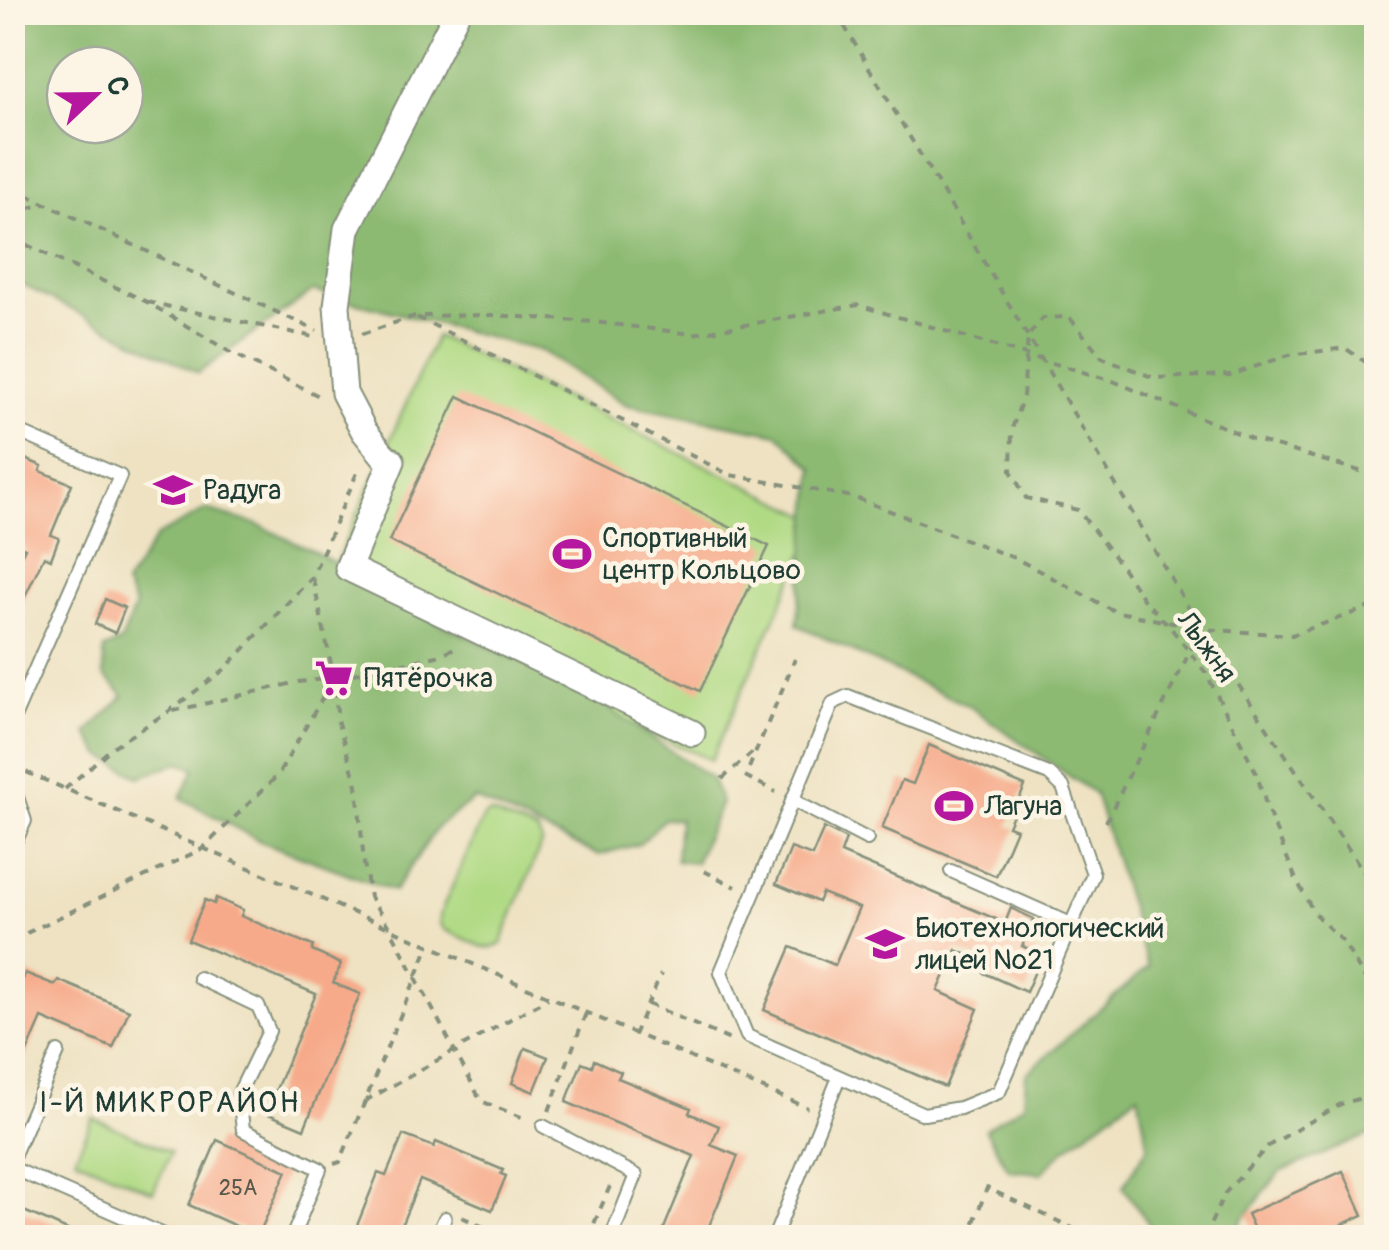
<svg xmlns="http://www.w3.org/2000/svg" width="1389" height="1250" font-family="Pangolin,sans-serif">
	<style>
		.green { fill: #b1da85; stroke: #688c5c; stroke-width: 2.5 }
		.forest { fill: #8cba72; stroke: #567c53; stroke-width: 2.5; fill-rule: evenodd }
		.building { fill: #f6aa8a }
		.lines { fill: none; stroke-linecap: round; stroke-linejoin: round }
		.lane-casing { stroke: #86907b; stroke-width: 16 }
		.street-casing { stroke: #86907b; stroke-width: 29 }
		.path { stroke: #86907b; stroke-width: 4; stroke-dasharray: 8 8; stroke-linecap: butt }
		.lane { stroke: #fff; stroke-width: 12 }
		.street { stroke: #fff; stroke-width: 25 }
		.labels { text-anchor: middle; dominant-baseline: central; stroke-width: 9; stroke-linejoin: round; paint-order: stroke }
		.number-label { font-size: 22px; fill: #55584a }
		.poi-label { font-size: 28px; fill: #1f3d34; stroke: #fcf5e5; text-anchor: start }
		.street-label { font-size: 28px; fill: #1f3d34; stroke: #fcf5e5 }
		.neighbourhood-label { font-size: 30px; letter-spacing: 2.5px; fill: #1f3d34; stroke: #fcf5e5 }
	</style>
	<rect width="100%" height="100%" fill="#fcf5e5"/>
	<filter id="ink" filterUnits="userSpaceOnUse"><feTurbulence type="fractalNoise" baseFrequency=".01" numOctaves="2"/><feDisplacementMap in="SourceGraphic" scale="20" xChannelSelector="R" yChannelSelector="G"/><feConvolveMatrix kernelMatrix="1 2 1 2 8 2 1 2 1" color-interpolation-filters="sRGB"/></filter>
	<filter id="wash" filterUnits="userSpaceOnUse"><feTurbulence type="fractalNoise" baseFrequency=".0048" numOctaves="4" result="noise"/><feDisplacementMap in="SourceGraphic" scale="40" xChannelSelector="R" yChannelSelector="G"/><feGaussianBlur stdDeviation="2.25" result="paint"/><feColorMatrix in="noise" values="0 0 0 0 0 0 0 0 0 0 0 0 0 0 0 0 0 1.4 0 .05"/><feComposite in="paint" operator="in"/></filter>
	<g filter="url(#wash)">
		<rect width="100%" height="100%" fill="#eee2c2"/>
		<!-- green -->
		<g class="green">
			<path d="M436,336L819,520L711,760L324,589Z"/>
			<path d="M487,814H492L538,832L542,842L501,944L492,948L483,947L445,930L440,924V914L483,818Z"/>
			<path d="M93,1118L171,1152L153,1192L75,1158Z"/>
		</g>
		<!-- forest -->
		<g class="forest">
			<path d="M12,13H1376V1132L1280,1172L1241,1222L1238,1237H1158L1123,1187L1148,1146L1138,1094L1065,1149L1042,1173L1009,1170L985,1129L1024,1104L1026,1074L1148,967L1095,794L969,706L797,625L814,468L778,434L627,405L541,351L313,291L198,373L13,280ZM65,65H125V125H65Z"/>
			<path d="M206,510L256,524L317,553L445,627L582,690L712,779L721,803L695,863L676,861L679,819H664L640,844L598,855L475,799L439,825L394,891L260,841L181,798L195,768L179,762L140,777L101,755L87,733L124,696L104,675V649L121,642L135,606L125,585L157,536Z"/>
		</g>
		<g id="blocks">
			<!-- building -->
			<g class="building">
				<path d="M458,396L769,546L700,691L389,541Z"/>
				<path d="M23,458L42,466L40,471L72,484L51,535L59,538L51,559L44,556L12,624V575L25,548L12,543V483Z"/>
				<path d="M105,599L125,608L115,633L95,624Z"/>
				<path d="M929,745L1025,786L1008,826L1016,829L996,876L882,828L902,780L913,784Z"/>
				<path d="M824,828L846,839L841,853L1005,923L1011,908L1034,919L1022,946L1042,955L1026,992L984,973L988,964L956,950L938,991L978,1009L945,1087L764,1010L791,947L835,965L859,908L822,893L818,902L776,884L791,848L812,856Z"/>
				<path d="M216,898L243,910L241,916L313,946L312,951L341,964L333,983L360,994L304,1129L266,1113L316,994L188,940L205,900L214,904Z"/>
				<path d="M25,973L55,985L58,980L129,1010L113,1048L42,1018L12,1087V1003Z"/>
				<path d="M525,1048L548,1057L534,1092L512,1083Z"/>
				<path d="M594,1060L621,1072L618,1078L691,1108L689,1113L719,1126L711,1145L738,1156L704,1238H660L694,1156L566,1102L582,1062L592,1066Z"/>
				<path d="M403,1135L434,1147L436,1142L503,1170L501,1174L506,1176L492,1210L420,1180L396,1238H352L378,1173L386,1176Z"/>
				<path d="M217,1140L287,1171L258,1236L189,1205Z"/>
				<path d="M1343,1171L1363,1215L1313,1238H1258L1247,1214Z"/>
				<path d="M12,1206L45,1220L85,1238H12Z"/>
			</g>
		</g>
	</g>
	<g filter="url(#ink)">
		<use href="#blocks" fill-opacity="0" stroke="#86907b" stroke-width="2.5"/>
		<g class="lines">
			<!-- lane casing -->
			<g class="lane-casing">
				<g id="lane">
					<path d="M12,429L120,476L12,722"/>
					<path d="M848,696L1049,774L1063,787L1093,874L999,1092L960,1108L924,1114L747,1036L721,972L833,703Z"/>
					<path d="M12,782L25,821L12,849"/>
					<path d="M792,800L867,839"/>
					<path d="M951,871L1071,924"/>
					<path d="M199,978L258,1006L269,1031L239,1093L243,1130L320,1169L292,1238"/>
					<path d="M543,1126L636,1175L611,1238"/>
					<path d="M12,1159L58,1052"/>
					<path d="M12,1168L171,1238"/>
					<path d="M436,1238L445,1218"/>
					<path d="M774,1238L839,1077"/>
				</g>
			</g>
			<!-- street casing -->
			<g class="street-casing">
				<path id="street" d="M457,12L347,229L337,306L344,393L364,431L384,456L392,461L348,568L692,733"/>
			</g>
			<!-- path -->
			<g class="path">
				<path d="M836,12L1201,629L1376,890"/>
				<path d="M12,188L317,331"/>
				<path d="M12,212L45,204"/>
				<path d="M12,238L147,302L230,352L319,396"/>
				<path d="M147,302L314,337"/>
				<path d="M417,317L730,475L853,497L1017,559L1114,611L1201,629"/>
				<path d="M362,334L415,316L492,315L594,322L693,334L858,305L1113,381L1252,439L1376,476"/>
				<path d="M1376,375L1373,367L1345,348L1289,355L1231,375L1154,378L1102,357L1069,317L1043,318L1028,336L1023,396L1012,429L1011,471L1026,498L1078,510L1122,567L1143,599L1170,627L1206,673L1256,772L1268,811L1295,877L1314,913L1343,942L1376,997"/>
				<path d="M313,579L334,678L338,723L357,785L364,863L370,897L391,930L481,1101L526,1119"/>
				<path d="M173,711L298,682L334,678"/>
				<path d="M749,768L795,659"/>
				<path d="M26,772L808,1108"/>
				<path d="M745,776L776,792"/>
				<path d="M722,779L753,752"/>
				<path d="M65,789L114,746L168,712L225,669L312,577L360,466"/>
				<path d="M1106,822L1201,629L1292,635L1376,605"/>
				<path d="M704,871L736,887"/>
				<path d="M12,940L202,849L278,775L334,678L437,656L457,647"/>
				<path d="M648,1004L730,1040"/>
				<path d="M634,1035L661,974"/>
				<path d="M365,1101L548,998"/>
				<path d="M549,1111L586,1013"/>
				<path d="M334,1164L340,1162L429,946"/>
				<path d="M462,1217L508,1238"/>
				<path d="M588,1238L613,1179"/>
				<path d="M968,1238L987,1188L1094,1238"/>
				<path d="M1204,1238L1225,1193L1268,1146L1341,1104L1376,1094"/>
			</g>
			<!-- lane -->
			<use href="#lane" class="lane"/>
			<!-- street -->
			<use href="#street" class="street"/>
		</g>
	</g>
	<!-- icons -->
	<defs>
		<g id="school-bare" transform="scale(3)"><path d="M0-5L7-2L0 1L-7-2ZM-4 1L0 2.5L4 1V4Q0 6-4 4Z" fill="#b5179e" stroke="#fcf5e5" stroke-width="2.5" paint-order="stroke"/></g>
		<g id="stadium-bare" transform="scale(3)"><path d="M0-5a6.5 5 0 1 0 0 10a6.5 5 0 1 0 0-10ZM-3.5-1.8h7v3.6h-7Z" fill="#b5179e" stroke="#fcf5e5" stroke-width="2.5" paint-order="stroke"/></g>
		<g id="supermarket-bare" transform="scale(3)"><path d="M-6-5.5h2.5l.6 2H6L4.5 2H-2.5L-4.4-4H-6ZM-1.5 3.2a1.3 1.3 0 1 0 .1 0ZM3 3.2a1.3 1.3 0 1 0 .1 0Z" fill="#b5179e" stroke="#fcf5e5" stroke-width="2.5" paint-order="stroke"/></g>
	</defs>
	<g fill-rule="evenodd">
		<use href="#school-bare" x="173" y="490"/>
		<use href="#stadium-bare" x="572" y="554"/>
		<use href="#supermarket-bare" x="334" y="678"/>
		<use href="#stadium-bare" x="954" y="806"/>
		<use href="#school-bare" x="885" y="944"/>
	</g>
	<g class="labels">
		<!-- number labels -->
		<g class="number-label">
			<text x="238" y="1188">25А</text>
		</g>
		<!-- poi labels -->
		<g class="poi-label">
			<text x="203" y="490">Радуга</text>
			<text x="602" y="538">Спортивный<tspan x="602" dy="32">центр Кольцово</tspan></text>
			<text x="364" y="678">Пятёрочка</text>
			<text x="984" y="806">Лагуна</text>
			<text x="915" y="928">Биотехнологический<tspan x="915" dy="32">лицей №21</tspan></text>
		</g>
		<!-- street labels -->
		<g class="street-label">
			<text transform="translate(1206 647) rotate(54)">Лыжня</text>
		</g>
		<!-- neighbourhood labels -->
		<g class="neighbourhood-label">
			<text x="170" y="1102">I-Й МИКРОРАЙОН</text>
		</g>
	</g>
	<!-- margin -->
	<rect width="1389" height="1250" fill="none" stroke="#fcf5e5" stroke-width="50"/>
	<!-- north arrow -->
	<g transform="translate(95 95) rotate(68)"><circle r="48" fill="#fcf5e5" stroke="#a4ab9e" stroke-width="2.5"/>
	<path d="M0-8L18 38L0 25L-18 38Z" fill="#b5179e"/>
	<text y="-15" font-size="28" font-weight="bold" text-anchor="middle" fill="#1f3d34">С</text>
	</g>
</svg>
